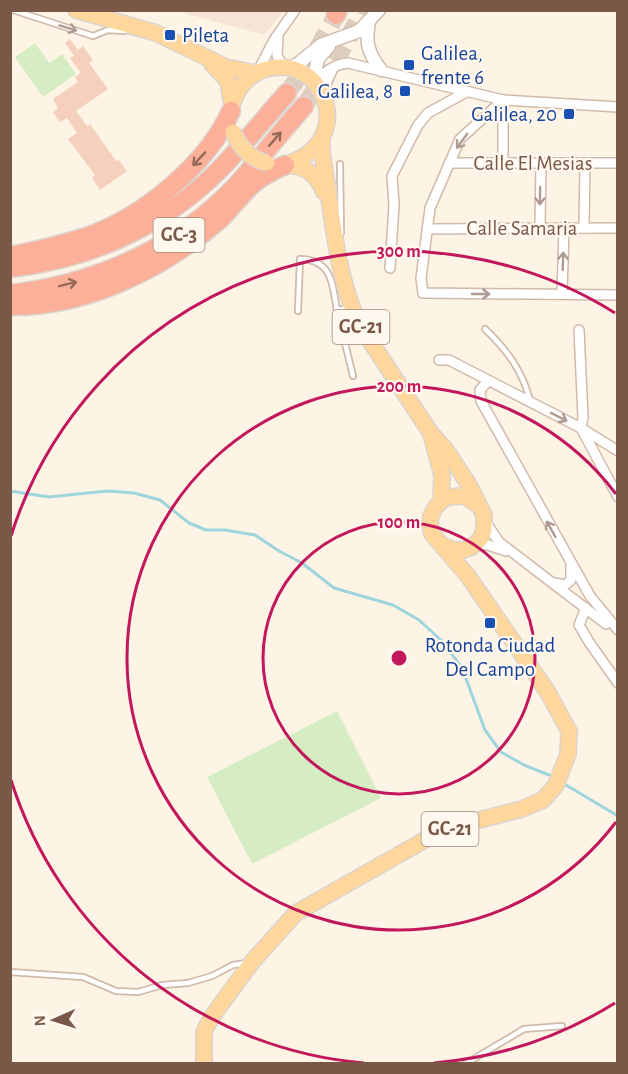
<svg xmlns="http://www.w3.org/2000/svg" width="628" height="1074" font-family="'Alegreya Sans',sans-serif">
	<style>
		.residential { fill: #f6e5d4 }
		.pitch { fill: #d6edc3 }
		.lines { fill: none; stroke-linecap: round; stroke-linejoin: round }
		.stream { stroke: #9ed5dc; stroke-width: 3 }
		.building { fill: #f5d0bc }
		.motorway-tunnel { stroke: #ddcdbe; stroke-width: 18; stroke-dasharray: 18 9; stroke-linecap: butt }
		.service-casing { stroke: #d1baaa; stroke-width: 8 }
		.minor-casing { stroke: #d1baaa; stroke-width: 12 }
		.tertiary-casing { stroke: #d1baaa; stroke-width: 15 }
		.primary-casing { stroke: #dcd4cf; stroke-width: 18 }
		.motorway-casing { stroke: #dcd4cf; stroke-width: 21 }
		.service { stroke: #fff; stroke-width: 4.5 }
		.minor { stroke: #fff; stroke-width: 9 }
		.tertiary { stroke: #fff; stroke-width: 12 }
		.primary { stroke: #ffd69c; stroke-width: 15 }
		.motorway { stroke: #fcaf99; stroke-width: 18 }
		.primary-bridge-casing { stroke: #dcd4cf; stroke-width: 18; stroke-linecap: butt }
		.primary-bridge { stroke: #ffd69c; stroke-width: 15 }
		.oneway { stroke: #af9b91 }
		.oneway2 { stroke: #946958 }
		.ring { fill: none; stroke: #c2185b; stroke-width: 3 }
		.transit-dot { fill: #1a4fb4; stroke: #fff8ee; stroke-width: 2 }
		.labels { text-anchor: middle; dominant-baseline: central; stroke-width: 4.5; stroke-linejoin: round; paint-order: stroke }
		.shield { fill: #fff8ee; stroke: #a2887a; stroke-width: 1.5 }
		.shield-label { font-size: 20px; font-weight: bold; fill: #7a5848 }
		.transit-label { font-size: 21px; fill: #164399; stroke: #fff8ee; text-anchor: start }
		.street-label { font-size: 21px; fill: #7a5848; stroke: #fff8ee }
		.centre { fill: #c2185b; stroke: #fff8ee; stroke-width: 3 }
		.ring-label { font-size: 18px; text-anchor: middle; font-weight: bold; fill: #c2185b; stroke: #fff8ee; stroke-width: 4.5; stroke-linejoin: round; paint-order: stroke }
	</style>
	<rect width="100%" height="100%" fill="#fef4e6"/>
	<!-- residential -->
	<path class="residential" d="M176,11H284L264,35Z"/>
	<!-- pitch -->
	<g class="pitch">
		<path d="M35,43L49,63L62,54L76,74L43,97L15,57Z"/>
		<path d="M337,711L381,798L252,864L207,777Z"/>
	</g>
	<g class="lines">
		<!-- stream -->
		<g class="stream">
			<path d="M10,491L49,497L107,491L134,493L160,500L189,523L206,530H225L255,535L279,551L302,563L334,588L393,605L419,620L442,641L462,668L485,730L501,752L524,765L549,775"/>
			<path d="M566,785L618,816"/>
		</g>
	</g>
	<!-- building -->
	<path class="building" d="M70,39L78,50L83,46L93,60L89,63L108,89L76,111L87,126L90,124L116,161L119,160L127,171L100,190L92,178L95,175L68,139L77,133L67,118L60,122L53,112L58,108L53,99L78,82L75,77L81,73L70,58L74,56L65,43Z"/>
	<g class="lines">
		<!-- motorway-tunnel -->
		<g class="motorway-tunnel">
			<path d="M287,93L312,59L336,15"/>
			<path d="M304,106L339,55L363,10"/>
		</g>
		<!-- service casing -->
		<g class="service-casing">
			<g id="service">
				<path d="M13,10L93,36L108,30L125,31"/>
				<path d="M340,164L341,233"/>
				<path d="M337,310L353,376"/>
				<path d="M298,311L300,259C333,260 332,284 337,310L349,308"/>
				<path d="M485,329C507,350 522,370 530,400"/>
				<path d="M10,972L83,977L116,991L138,992L162,985L188,983L212,976L233,965L246,963"/>
				<path d="M465,1064L524,1029L562,1026"/>
			</g>
		</g>
		<!-- minor casing -->
		<g class="minor-casing">
			<g id="minor">
				<path d="M278,38L277,55L283,67"/>
				<path d="M257,73L274,40L295,10"/>
				<path d="M315,82C324,72 334,64 348,63L503,100L618,107"/>
				<path d="M326,98V84L333,68"/>
				<path d="M503,100L460,139L430,208L421,278L423,293L618,295"/>
				<path d="M503,100V163"/>
				<path d="M449,163H618"/>
				<path d="M540,228L541,163"/>
				<path d="M584,228L585,163"/>
				<path d="M427,229L618,228"/>
				<path d="M390,268L394,205L392,176L418,125L428,113L468,91"/>
				<path d="M562,294L564,229"/>
				<path d="M579,330L583,417L581,428L618,497"/>
				<path d="M439,360H449L581,428L618,451"/>
				<path d="M488,381L480,390L481,401L590,596L618,630"/>
				<path d="M485,521L499,542L606,624"/>
				<path d="M475,544L488,545L506,551"/>
				<path d="M554,583L565,585L571,580V565"/>
				<path d="M586,608L579,625L589,642L618,683"/>
			</g>
		</g>
		<!-- tertiary casing -->
		<g class="tertiary-casing">
			<g id="tertiary">
				<path d="M369,22C365,42 368,53 381,70"/>
				<path d="M290,68L299,63L321,45L359,31L379,10"/>
				<path d="M313,81L318,59L329,46"/>
			</g>
		</g>
		<!-- primary casing -->
		<g class="primary-casing">
			<g id="primary">
				<path d="M76,10L156,33L226,67L255,73"/>
				<path d="M212,64L228,81L232,105"/>
				<path d="M232,105C237,89 246,77 261,71C323,47 360,141 287,164"/>
				<path d="M322,140C321,157 326,173 328,190C334,234 340,283 359,324L430,432L446,450L469,485L484,515V530L481,538L472,547L463,550H454L442,545"/>
				<path d="M289,165C307,167 317,175 324,192"/>
				<path d="M432,438L442,475L441,501"/>
				<path d="M204,1064V1032L211,1018L252,962L296,913L430,837L456,826L522,809L543,800L556,785L568,754L569,731L547,691L468,576L432,534L430,525L431,516L435,508L441,501L448,497L464,496L478,505"/>
			</g>
		</g>
		<!-- motorway casing -->
		<g class="motorway-casing">
			<g id="motorway">
				<path d="M336,15L338,10"/>
				<path d="M10,256C36,251 61,245 86,237C142,218 207,165 231,111"/>
				<path d="M10,268C90,259 164,226 221,168C244,144 265,118 287,93"/>
				<path d="M10,294C96,284 176,249 236,186C259,160 281,132 304,106"/>
				<path d="M10,306C85,307 163,269 219,220C231,209 241,194 254,183C263,175 275,170 285,165"/>
			</g>
		</g>
		<!-- service -->
		<use href="#service" class="service"/>
		<!-- minor -->
		<use href="#minor" class="minor"/>
		<!-- tertiary -->
		<use href="#tertiary" class="tertiary"/>
		<!-- primary -->
		<use href="#primary" class="primary"/>
		<!-- motorway -->
		<use href="#motorway" class="motorway"/>
		<!-- primary-bridge casing -->
		<g class="primary-bridge-casing">
			<path id="primary-bridge" d="M233,132C240,147 250,159 267,163"/>
		</g>
		<!-- primary-bridge -->
		<use href="#primary-bridge" class="primary-bridge"/>
	</g>
	<!-- one-way arrows -->
	<defs><path id="oneway-shaft" d="M-6 0H5M1.5-3L5.5 0L1.5 3" fill="none" stroke-width="1.6" stroke-linecap="round" stroke-linejoin="round" transform="scale(1.5)"/></defs>
	<g class="oneway">
		<use href="#oneway-shaft" transform="translate(68 28) rotate(17)"/>
		<use href="#oneway-shaft" transform="translate(462 141) rotate(126)"/>
		<use href="#oneway-shaft" transform="translate(540 196) rotate(91)"/>
		<use href="#oneway-shaft" transform="translate(563 261) rotate(-88)"/>
		<use href="#oneway-shaft" transform="translate(481 294)"/>
		<use href="#oneway-shaft" transform="translate(559 417) rotate(27)"/>
		<use href="#oneway-shaft" transform="translate(551 529) rotate(-119)"/>
	</g>
	<g class="oneway2">
		<use href="#oneway-shaft" transform="translate(275 139) rotate(-49)"/>
		<use href="#oneway-shaft" transform="translate(199 159) rotate(133)"/>
		<use href="#oneway-shaft" transform="translate(68 284) rotate(-14)"/>
	</g>
	<!-- distance rings -->
	<g class="ring">
		<circle cx="399" cy="658" r="136"/>
		<path d="M616 822A272 272 0 1 1 616 494"/>
		<path d="M615 1003A407 407 0 0 1 434 1063M364 1063A407 407 0 0 1 11 780M11 536A407 407 0 0 1 615 313"/>
	</g>
	<!-- markers -->
	<g class="transit-dot">
		<rect x="164" y="29" width="12" height="12" rx="3"/>
		<rect x="403" y="59" width="12" height="12" rx="3"/>
		<rect x="399" y="85" width="12" height="12" rx="3"/>
		<rect x="563" y="108" width="12" height="12" rx="3"/>
		<rect x="484" y="617" width="12" height="12" rx="3"/>
	</g>
	<g class="labels">
		<!-- shield labels -->
		<g class="shield">
			<rect x="153.5" y="218" width="51" height="34" rx="4.5"/>
			<rect x="332.5" y="310" width="57" height="34" rx="4.5"/>
			<rect x="421.5" y="812" width="57" height="34" rx="4.5"/>
		</g>
		<g class="shield-label">
			<text x="179" y="235">GC-3</text>
			<text x="361" y="327">GC-21</text>
			<text x="450" y="829">GC-21</text>
		</g>
		<!-- transit labels -->
		<g class="transit-label">
			<text x="182" y="35">Pileta</text>
			<text x="421" y="53">Galilea,<tspan x="421" dy="24">frente 6</tspan></text>
			<text x="393" y="91" text-anchor="end">Galilea, 8</text>
			<text x="557" y="114" text-anchor="end">Galilea, 20</text>
			<text x="490" y="645" text-anchor="middle">Rotonda Ciudad<tspan x="490" dy="24">Del Campo</tspan></text>
		</g>
		<!-- street labels -->
		<g class="street-label">
			<text x="533" y="163">Calle El Mesias</text>
			<text x="522" y="228">Calle Samaria</text>
		</g>
	</g>
	<circle cx="399" cy="658" r="9" class="centre"/>
	<g class="ring-label">
		<text x="399" y="257">300 m</text>
		<text x="399" y="392">200 m</text>
		<text x="399" y="528">100 m</text>
	</g>
	<!-- border -->
	<rect width="628" height="1074" fill="none" stroke="#7a5848" stroke-width="24"/>
	<!-- north arrow -->
	<g transform="translate(54 1020) rotate(267)" stroke="#fff8ee" stroke-width="4.5" paint-order="stroke">
	<path d="M0-4.5L10 22L0 15L-10 22Z" fill="#7a5848"/>
	<text y="-9" font-size="16" font-weight="bold" text-anchor="middle" fill="#7a5848">N</text>
	</g>
</svg>
